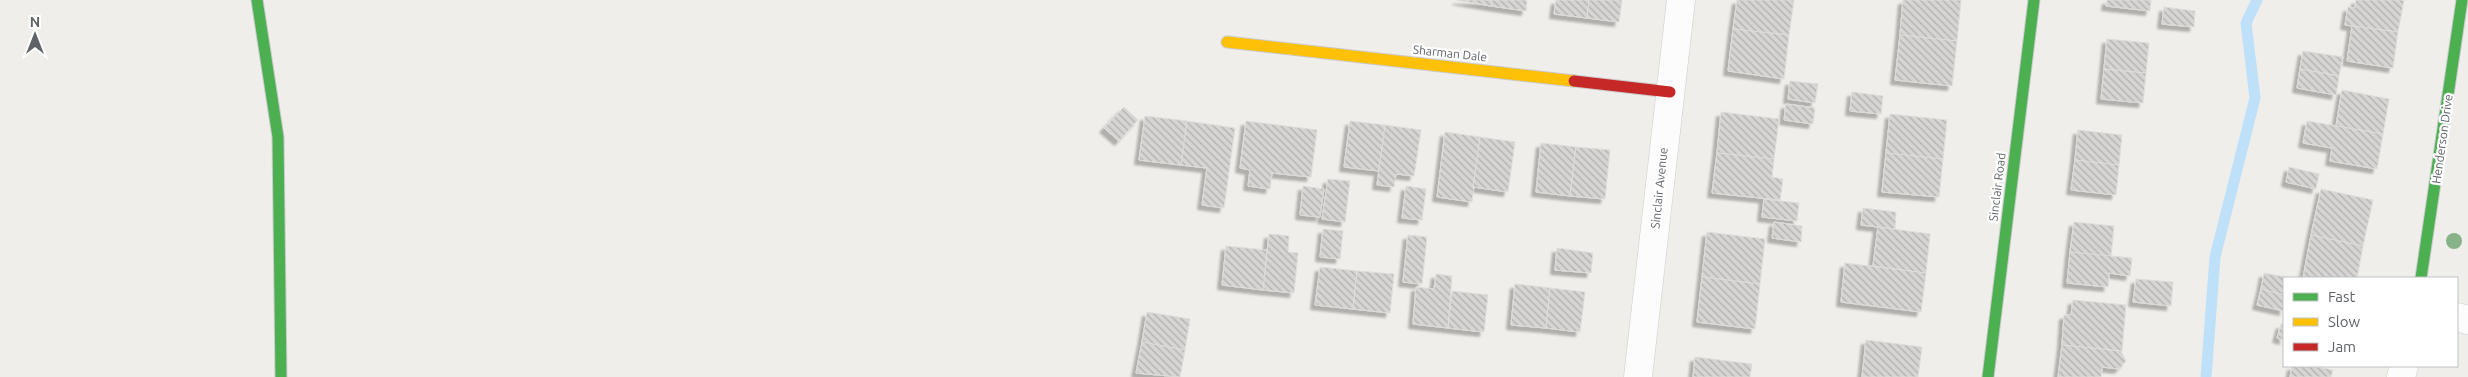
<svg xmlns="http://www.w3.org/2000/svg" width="2468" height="377" font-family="Ubuntu,sans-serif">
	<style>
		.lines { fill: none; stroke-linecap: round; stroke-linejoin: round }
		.stream { stroke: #bfe0f9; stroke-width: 11 }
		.building { fill: url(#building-back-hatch); stroke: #deddd9; filter: url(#shadow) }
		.street-casing { stroke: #cbcccc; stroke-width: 29 }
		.fast-casing { stroke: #cacacb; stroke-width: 13 }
		.slow-casing { stroke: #cacacb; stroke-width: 13 }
		.jam-casing { stroke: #cacacb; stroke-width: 13 }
		.street { stroke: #fdfcfc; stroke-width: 28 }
		.fast { stroke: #4caf50; stroke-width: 11 }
		.slow { stroke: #ffc107; stroke-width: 11 }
		.jam { stroke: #c62828; stroke-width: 11 }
		.tree { fill: #88b388 }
		.labels { text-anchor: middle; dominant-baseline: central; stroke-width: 4.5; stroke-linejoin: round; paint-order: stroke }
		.street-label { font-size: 12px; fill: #5f6368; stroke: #fff }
	</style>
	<defs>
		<pattern id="building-back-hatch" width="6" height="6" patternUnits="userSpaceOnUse" patternTransform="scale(1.25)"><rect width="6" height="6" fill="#d6d5d3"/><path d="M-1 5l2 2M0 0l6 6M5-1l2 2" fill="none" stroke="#b1b0af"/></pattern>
		<filter id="shadow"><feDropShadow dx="-4.5" dy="4.5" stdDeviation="1" flood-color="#0004"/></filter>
	</defs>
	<rect width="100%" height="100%" fill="#efeeea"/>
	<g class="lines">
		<!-- stream -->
		<path class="stream" d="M2206,377L2215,257L2255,98L2246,23L2257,0"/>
	</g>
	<!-- building -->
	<g class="building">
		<path d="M1457,0H1492L1491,6Z"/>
		<path d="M1492,0H1527L1526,11L1491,6Z"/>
		<path d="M1556,0H1589L1587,18L1554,14Z"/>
		<path d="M1589,0H1622L1619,22L1587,18Z"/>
		<path d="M1737,0H1794L1789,35L1733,29Z"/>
		<path d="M1903,0H1961L1957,41L1900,35Z"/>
		<path d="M2107,0H2151L2150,11L2106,6Z"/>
		<path d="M2356,0H2404L2398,32L2345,25L2348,7L2355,8Z"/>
		<path d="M2164,7L2195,11L2194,27L2162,24Z"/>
		<path d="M2352,26L2398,32L2393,68L2347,61Z"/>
		<path d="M1733,29L1789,35L1784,79L1728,71Z"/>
		<path d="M1900,35L1957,41L1952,86L1895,80Z"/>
		<path d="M2107,39L2149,43L2146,73L2104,69Z"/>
		<path d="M2303,51L2343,57L2339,76L2300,69Z"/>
		<path d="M2104,69L2146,73L2143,103L2101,99Z"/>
		<path d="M2300,69L2339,76L2336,95L2297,88Z"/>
		<path d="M1790,81L1818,84L1815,103L1788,99Z"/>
		<path d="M2342,90L2389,99L2383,134L2336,126Z"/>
		<path d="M1852,92L1883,96L1881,114L1850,111Z"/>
		<path d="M1786,104L1815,108L1813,124L1784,120Z"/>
		<path d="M1124,107L1138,120L1119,141L1104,128Z"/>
		<path d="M1721,112L1779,119L1774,159L1717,153Z"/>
		<path d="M1890,114L1947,120L1943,159L1886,153Z"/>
		<path d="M1145,116L1187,121L1181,165L1139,160Z"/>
		<path d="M1187,121L1235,128L1224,208L1202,205L1207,168L1181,165Z"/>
		<path d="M1246,121L1317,130L1311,177L1272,173L1270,189L1248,186L1250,170L1240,168Z"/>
		<path d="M1350,121L1385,125L1379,171L1344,167Z"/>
		<path d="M2307,121L2383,134L2377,169L2330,161L2332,148L2303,143Z"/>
		<path d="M1385,125L1421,130L1414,176L1396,174L1394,187L1377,185Z"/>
		<path d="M2078,130L2122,135L2119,165L2075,160Z"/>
		<path d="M1445,132L1480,137L1472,202L1437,197Z"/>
		<path d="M1480,137L1515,142L1508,192L1473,187Z"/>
		<path d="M1541,143L1576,147L1570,196L1536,192Z"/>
		<path d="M1576,147L1610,150L1605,199L1570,196Z"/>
		<path d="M1717,153L1774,159L1772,177L1783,179L1780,200L1712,193Z"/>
		<path d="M1886,153L1943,159L1939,197L1882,192Z"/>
		<path d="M2075,160L2119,165L2116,195L2071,190Z"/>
		<path d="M2289,167L2319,174L2316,189L2286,182Z"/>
		<path d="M1328,179L1350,181L1345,222L1322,219Z"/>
		<path d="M1303,186L1324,189L1320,217L1300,215Z"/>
		<path d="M1406,186L1426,189L1422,220L1402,218Z"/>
		<path d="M2321,189L2373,200L2363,246L2311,235Z"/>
		<path d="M1764,199L1799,203L1797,221L1762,217Z"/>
		<path d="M1863,208L1896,212L1895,229L1861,225Z"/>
		<path d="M1774,222L1802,226L1801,242L1772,238Z"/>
		<path d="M2074,222L2114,226L2111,257L2070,252Z"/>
		<path d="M1878,227L1930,234L1926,273L1873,266Z"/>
		<path d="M1323,229L1343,231L1340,259L1320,257Z"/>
		<path d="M1707,232L1765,239L1760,284L1702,277Z"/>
		<path d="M1269,234L1289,236L1288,252L1298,253L1294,293L1263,290Z"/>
		<path d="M1408,235L1427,237L1422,284L1403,282Z"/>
		<path d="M2311,235L2363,246L2357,278H2303Z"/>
		<path d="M1226,246L1267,250L1263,290L1222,285Z"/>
		<path d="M1557,248L1593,253L1591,273L1555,270Z"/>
		<path d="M2070,252L2132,258L2130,276L2109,273L2108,287L2067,283Z"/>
		<path d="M1845,263L1926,273L1921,312L1841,302Z"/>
		<path d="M1320,267L1357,271L1353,309L1315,305Z"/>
		<path d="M1357,271L1394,274L1390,313L1353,309Z"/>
		<path d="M2264,273L2290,278H2284V295L2261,289Z"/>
		<path d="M1436,274L1452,276L1448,328L1413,324L1416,287L1434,289Z"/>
		<path d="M1702,277L1760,284L1755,329L1697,322Z"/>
		<path d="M2136,279L2173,282L2171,306L2133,302Z"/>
		<path d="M1515,284L1550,288L1546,328L1511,325Z"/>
		<path d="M1550,288L1585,292L1580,332L1546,328Z"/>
		<path d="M2261,289L2284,295V311L2257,305Z"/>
		<path d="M1452,291L1488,295L1484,332L1448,328Z"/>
		<path d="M2073,300L2126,305L2122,351L2062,345L2064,315H2071Z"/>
		<path d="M1147,312L1190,319L1185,350L1142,342Z"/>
		<path d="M2281,324L2284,325V340L2277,338Z"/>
		<path d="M1866,340L1922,347L1918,377H1862Z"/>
		<path d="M1142,342L1185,350L1180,377L1136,373Z"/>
		<path d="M2062,345L2121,351L2126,361L2119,369L2102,367L2101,377H2058Z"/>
		<path d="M1695,357L1752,364L1750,377H1693Z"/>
		<path d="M2292,366H2313L2333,370L2331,377H2290Z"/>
	</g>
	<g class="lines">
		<!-- street casing -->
		<g class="street-casing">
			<g id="street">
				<path d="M2457,317L2468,320"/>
				<path d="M1638,377L1681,0"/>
				<path d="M2401,377L2404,366"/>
			</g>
		</g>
		<!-- fast casing -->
		<g class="fast-casing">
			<g id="fast">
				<path d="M257,0L278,137L281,377"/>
				<path d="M2421,278L2462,0"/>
				<path d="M1988,377L2034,0"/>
			</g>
		</g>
		<!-- slow casing -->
		<g class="slow-casing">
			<path id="slow" d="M1227,42L1574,81"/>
		</g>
		<!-- jam casing -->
		<g class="jam-casing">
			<path id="jam" d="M1574,81L1670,92"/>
		</g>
		<!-- street -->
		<use href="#street" class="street"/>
		<!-- fast -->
		<use href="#fast" class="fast"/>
		<!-- slow -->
		<use href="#slow" class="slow"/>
		<!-- jam -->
		<use href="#jam" class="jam"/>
	</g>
	<!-- trees -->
	<circle class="tree" cx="2454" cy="241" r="8"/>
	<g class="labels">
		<!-- street labels -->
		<g class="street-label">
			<text transform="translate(1450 53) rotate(6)">Sharman Dale</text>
			<text transform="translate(2442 139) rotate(-82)">Henderson Drive</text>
			<text transform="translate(1997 187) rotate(-83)">Sinclair Road</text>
			<text transform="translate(1659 188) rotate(-84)">Sinclair Avenue</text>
		</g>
	</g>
	<!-- legend -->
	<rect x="2283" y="277" width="175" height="90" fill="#ffffff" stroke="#bfc1c3"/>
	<rect x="2293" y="293" width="25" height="8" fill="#4caf50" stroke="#bfc1c3"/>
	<text x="2328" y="302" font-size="15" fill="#5f6368">Fast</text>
	<rect x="2293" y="318" width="25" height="8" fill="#ffc107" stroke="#bfc1c3"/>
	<text x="2328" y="327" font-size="15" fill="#5f6368">Slow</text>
	<rect x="2293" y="343" width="25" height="8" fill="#c62828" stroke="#bfc1c3"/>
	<text x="2328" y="352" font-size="15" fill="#5f6368">Jam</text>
	<!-- north arrow -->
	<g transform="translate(35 35)" stroke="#ffffff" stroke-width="4" paint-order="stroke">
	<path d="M0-4L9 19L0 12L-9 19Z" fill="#5f6368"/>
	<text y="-8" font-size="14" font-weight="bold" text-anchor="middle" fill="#5f6368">N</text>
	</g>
</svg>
